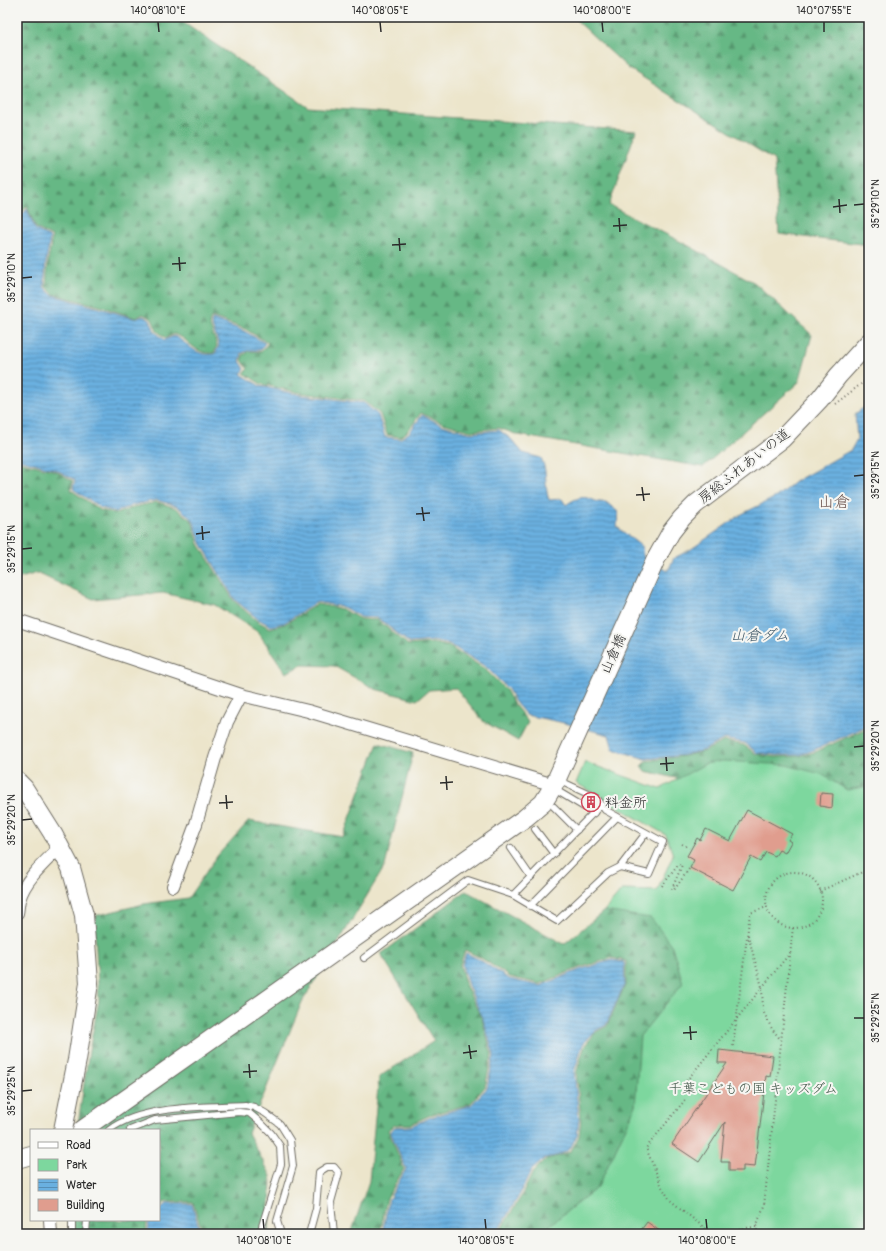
<svg xmlns="http://www.w3.org/2000/svg" width="886" height="1251" font-family="Pangolin,'Klee One',sans-serif">
	<style>
		.forest { fill: url(#forest-firs); stroke: #487258 }
		.park { fill: #7dd79e; stroke: #548164 }
		.water { fill: url(#water-rules); stroke: #4a6e86 }
		.building { fill: #e09d8e }
		.lines { fill: none; stroke-linecap: round; stroke-linejoin: round }
		.lane-casing { stroke: #6f6c63; stroke-width: 8 }
		.street-casing { stroke: #6f6c63; stroke-width: 14 }
		.secondary-casing { stroke: #6f6c63; stroke-width: 20 }
		.path { stroke: #6f6c63; stroke-width: 2; stroke-dasharray: 1 3; stroke-linecap: butt }
		.lane { stroke: #fff; stroke-width: 6 }
		.street { stroke: #fff; stroke-width: 12 }
		.secondary { stroke: #fff; stroke-width: 18 }
		.ticks { fill: none; stroke: #2b2b2b; stroke-width: 1.5 }
		.labels { text-anchor: middle; dominant-baseline: central; stroke-width: 4; stroke-linejoin: round; paint-order: stroke }
		.street-label { font-size: 14px; fill: #2b2b2b; stroke: #f6f6f2 }
		.poi-label { font-size: 14px; fill: #2b2b2b; stroke: #f6f6f2; text-anchor: start }
		.park-label { font-size: 14px; fill: #405648; stroke: #f6f6f2 }
		.water-label { font-size: 15px; font-style: italic; fill: #415a6a; stroke: #f6f6f2 }
		.quarter-label { font-size: 16px; fill: #6a534e; stroke: #f6f6f2 }
		.neatline { fill: none; stroke: #2b2b2b; stroke-width: 1.5 }
		.ticks-label { font-size: 10px; text-anchor: middle; fill: #2b2b2b }
	</style>
	<defs>
		<pattern id="forest-firs" width="22" height="20" patternUnits="userSpaceOnUse"><rect width="22" height="20" fill="#66b885"/><path d="M5 1l3.5 6h-7zM16 11l3.5 6h-7z" fill="#54966d"/></pattern>
		<pattern id="water-rules" width="6" height="5" patternUnits="userSpaceOnUse"><rect width="6" height="5" fill="#6ab0e0"/><path d="M0 2.5h6" fill="none" stroke="#578fb6"/></pattern>
	</defs>
	<rect width="100%" height="100%" fill="#f6f6f2"/>
	<filter id="ink" filterUnits="userSpaceOnUse"><feTurbulence type="fractalNoise" baseFrequency=".025" numOctaves="2"/><feDisplacementMap in="SourceGraphic" scale="8" xChannelSelector="R" yChannelSelector="G"/><feConvolveMatrix kernelMatrix="1 2 1 2 8 2 1 2 1" color-interpolation-filters="sRGB"/></filter>
	<filter id="wash" filterUnits="userSpaceOnUse"><feTurbulence type="fractalNoise" baseFrequency=".012" numOctaves="4" result="noise"/><feDisplacementMap in="SourceGraphic" scale="16" xChannelSelector="R" yChannelSelector="G"/><feGaussianBlur stdDeviation="0.9" result="paint"/><feColorMatrix in="noise" values="0 0 0 0 0 0 0 0 0 0 0 0 0 0 0 0 0 1.4 0 .05"/><feComposite in="paint" operator="in"/></filter>
	<g filter="url(#wash)">
		<rect width="100%" height="100%" fill="#ece5cb"/>
		<!-- forest -->
		<g class="forest">
			<path d="M17,17H175L308,107L636,131L609,205L689,246L755,283L812,335L799,382L703,467L518,435L499,428L471,431L443,423L421,413L407,432L400,437L387,435L380,414L364,401L301,393L261,384L244,373L248,369L242,360L243,355L250,351L261,352L268,343L245,329L212,317L209,323L217,345L214,353C200,354 195,348 185,340C182,337 178,336 174,334L166,338L157,331L152,319L143,314L136,318L103,307L53,294L46,287L48,261L52,237L36,228L27,206L17,218Z"/>
			<path d="M573,17H869V245L779,234L774,160L628,68Z"/>
			<path d="M17,462H22L56,471L73,481L71,490L100,510L116,514L134,507L157,502L176,508L192,521L199,544L234,601L257,621L270,628L285,624L317,604L342,609L360,619L378,620L408,645L433,643L448,646L485,669L506,690L513,703L528,722L518,741L483,721L456,688L429,690L417,700L375,689L334,666L302,665L286,673L258,632L215,605L163,593L93,599L37,573L17,579Z"/>
			<path d="M869,727V786L847,790L821,774L705,764L680,779L645,771L641,766L646,761L684,756L705,751L724,741L744,745L756,754L776,757L799,756L815,752Z"/>
			<path d="M378,743L413,753L385,866L302,1002L248,1133L271,1176L269,1234H203L193,1202H165L159,1207V1130H77L89,1051L99,1000L94,916L144,904L188,898L218,855L249,821L343,837Z"/>
			<path d="M466,891L564,944L604,911L651,917L672,946L683,983L640,1036L635,1108L598,1187L551,1224L544,1234H498L522,1195L533,1172L546,1159L559,1156L571,1151L579,1136L581,1118L576,1073L585,1045L596,1032L607,1026L626,983V961L612,958L579,968L540,984L510,977L481,958L465,950L460,965L466,986L482,1019L492,1055L485,1087L470,1104L433,1114L411,1124L394,1125L388,1130L404,1169L387,1198L380,1234H351L369,1181L379,1077L434,1041L381,954Z"/>
			<path d="M68,1220H147L146,1234H71Z"/>
		</g>
		<!-- park -->
		<path class="park" d="M723,761L786,765L821,774L847,790L869,786V1093L867,1108L869,1128V1212L865,1234H544L551,1224L598,1187L635,1108L640,1036L683,983L672,946L651,918L604,911L622,890L657,891L673,855L666,835L576,783L585,762L660,789L705,764Z"/>
		<!-- water -->
		<g class="water">
			<path d="M27,209L35,229L50,238L46,261L44,287L52,295L103,309L136,319L143,316L150,320L155,332L165,340L174,336C190,344 195,357 215,354L219,345L211,323L213,319L244,331L265,343L260,350H250L242,353L240,361L245,369L241,374L260,386L301,395L364,403L378,415L385,437L400,439L409,433L422,415L442,425L471,433L499,430L511,439L523,453L541,458C548,471 544,487 549,500L562,499L566,505C571,501 580,496 587,498C596,500 595,503 606,502L618,512L617,527L642,547L643,556L655,564L668,571L674,558L690,550L742,514L776,497L796,481L851,450L857,439L855,414L869,404V725L814,750L799,755H776L757,753L745,743L724,739L704,750L684,755L646,759L613,749L609,735L560,722L526,715L515,702L508,689L486,667L449,644L433,641L409,643L378,618L361,617L343,607L317,602L284,623L271,626L258,619L235,600L201,543L193,520L177,506L157,500L133,505L116,512L101,508L73,489L75,480L57,470L23,460H17V221Z"/>
			<path d="M466,953L480,960L509,979L540,986L579,970L612,960L624,962L625,983L606,1025L595,1031L583,1044L574,1072L579,1119L577,1135L570,1149L559,1155L545,1158L531,1171L520,1194L496,1234H382L389,1199L406,1169L390,1131L395,1127L411,1126L434,1116L471,1105L487,1088L494,1055L483,1019L468,985L462,965Z"/>
			<path d="M166,1204H192L201,1234H148L149,1220H159V1210Z"/>
		</g>
		<g id="blocks">
			<!-- building -->
			<g class="building">
				<path d="M821,793L833,794L832,808L820,806Z"/>
				<path d="M747,810L792,834L788,840L791,842L785,853L779,850L775,856L766,852L760,862L751,857L733,890L690,868L694,860L687,856L697,838L700,840L706,829L730,841Z"/>
				<path d="M719,1050L773,1056L770,1077L766,1076L755,1167L743,1166V1171H729V1162H721L725,1122L699,1162L672,1144L727,1063H718Z"/>
				<path d="M647,1222L664,1234H638Z"/>
			</g>
		</g>
	</g>
	<g filter="url(#ink)">
		<use href="#blocks" fill-opacity="0" stroke="#6f6c63" stroke-width="1"/>
		<g class="lines">
			<!-- lane casing -->
			<g class="lane-casing">
				<g id="lane">
					<path d="M558,780L597,798L605,810L663,842L649,874L620,867L646,833"/>
					<path d="M554,789L594,813"/>
					<path d="M601,805L513,895L557,921L608,873L620,867"/>
					<path d="M554,807L577,830"/>
					<path d="M535,829L554,854"/>
					<path d="M511,848L531,877"/>
					<path d="M530,906L617,817"/>
					<path d="M364,958L468,880L513,895"/>
					<path d="M109,1130C141,1105 206,1107 245,1105L254,1107L265,1113L280,1124L290,1140L293,1166L277,1221L281,1234"/>
					<path d="M130,1130L155,1120L239,1112L249,1113L261,1123L271,1133L280,1146L281,1164L262,1226L261,1234"/>
					<path d="M72,1234V1220"/>
					<path d="M86,1234L87,1220"/>
					<path d="M309,1234L316,1208L319,1172L327,1167H334L339,1173L331,1202L334,1234"/>
				</g>
			</g>
			<!-- street casing -->
			<g class="street-casing">
				<g id="street">
					<path d="M17,620L241,695L308,711L554,785"/>
					<path d="M173,886L196,824L215,758L227,722L241,695"/>
					<path d="M17,913C18,909 18,904 19,900C25,879 45,862 60,847"/>
					<path d="M50,1220L51,1234"/>
				</g>
			</g>
			<!-- secondary casing -->
			<g class="secondary-casing">
				<g id="secondary">
					<path d="M17,781L24,788L53,834L71,868L84,915L89,983L77,1060L63,1130"/>
					<path d="M82,1130L525,818L543,803L554,785L656,559L671,532L682,518L696,504L782,439L820,399L838,376L869,342"/>
					<path d="M17,1159L31,1155"/>
				</g>
			</g>
			<!-- path -->
			<g class="path">
				<path d="M835,404L869,378"/>
				<path d="M682,844L689,848"/>
				<circle cx="794" cy="900" r="28"/>
				<path d="M662,886L679,864L682,865L672,889L674,890L689,869"/>
				<path d="M820,891L869,869"/>
				<path d="M748,935L762,987L763,1011L772,1029L781,1040"/>
				<path d="M733,1046L750,913L767,907"/>
				<path d="M684,1084L790,953"/>
				<path d="M685,1100L646,1148L662,1187L670,1200L707,1230L718,1234"/>
				<path d="M728,1234L745,1228L756,1227"/>
				<path d="M758,1234L756,1227L764,1206L793,927"/>
			</g>
			<!-- lane -->
			<use href="#lane" class="lane"/>
			<!-- street -->
			<use href="#street" class="street"/>
			<!-- secondary -->
			<use href="#secondary" class="secondary"/>
		</g>
	</g>
	<!-- ticks -->
	<path class="ticks" d="M158,22L159,32M380,22L381,32M602,22L603,32M824,22V32M839,199L840,213M854,205L864,204M833,207L847,205M619,218L620,232M613,226L627,225M399,238L400,251M392,245L406,244M179,257L180,271M172,264L186,263M22,278L32,277M854,476L864,475M642,487L644,501M636,495L650,494M422,507L424,521M416,514L430,513M202,526L203,540M196,534L210,532M22,549L32,548M854,747L864,746M666,757L667,771M660,764L674,763M446,776L447,790M440,783L453,782M226,795L227,809M219,803L233,802M22,820L32,819M854,1018H864M690,1026L691,1040M683,1033L697,1032M469,1045L471,1059M463,1053L477,1051M249,1064L250,1078M243,1072L257,1071M22,1091L32,1090M263,1219L264,1229M485,1219L486,1229M706,1219L707,1229"/>
	<!-- icons -->
	<defs>
		<g id="building-ring" transform="scale(1)"><circle r="9.5" fill="#f6f6f2" stroke="#d1495b" stroke-width="1.5"/><path d="M-4-6H4V6H1V3H-1V6H-4ZM-2.5-4.3h1.7v1.8h-1.7ZM.8-4.3h1.7v1.8H.8ZM-2.5-1h1.7V.8h-1.7ZM.8-1h1.7V.8H.8Z" fill="#d1495b"/></g>
	</defs>
	<g fill-rule="evenodd">
		<use href="#building-ring" x="591" y="802"/>
	</g>
	<g class="labels">
		<!-- street labels -->
		<g class="street-label">
			<text transform="translate(744 466) rotate(-38)">房総ふれあいの道</text>
			<text transform="translate(613 654) rotate(-66)">山倉橋</text>
		</g>
		<!-- poi labels -->
		<g class="poi-label">
			<text x="605" y="802">料金所</text>
		</g>
		<!-- park labels -->
		<g class="park-label">
			<text x="753" y="1088">千葉こどもの国 キッズダム</text>
		</g>
		<!-- water labels -->
		<g class="water-label">
			<text x="760" y="635">山倉ダム</text>
		</g>
		<!-- quarter labels -->
		<g class="quarter-label">
			<text x="834" y="502">山倉</text>
		</g>
	</g>
	<!-- margin -->
	<rect width="886" height="1251" fill="none" stroke="#f6f6f2" stroke-width="44"/>
	<!-- legend -->
	<rect x="30" y="1129" width="130" height="92" fill="#f6f6f2" stroke="#a5a5a2"/>
	<rect x="38" y="1142" width="20" height="6" fill="#ffffff" stroke="#a5a5a2"/>
	<text x="66" y="1149" font-size="12" fill="#2b2b2b">Road</text>
	<rect x="38" y="1159" width="20" height="12" fill="#7dd79e" stroke="#a5a5a2"/>
	<text x="66" y="1169" font-size="12" fill="#2b2b2b">Park</text>
	<rect x="38" y="1179" width="20" height="12" fill="url(#water-rules)" stroke="#a5a5a2"/>
	<text x="66" y="1189" font-size="12" fill="#2b2b2b">Water</text>
	<rect x="38" y="1199" width="20" height="12" fill="#e09d8e" stroke="#a5a5a2"/>
	<text x="66" y="1209" font-size="12" fill="#2b2b2b">Building</text>
	<rect x="22" y="22" width="842" height="1207" class="neatline"/>
	<g class="ticks-label">
		<text x="158" y="14">140°08'10"E</text>
		<text x="380" y="14">140°08'05"E</text>
		<text x="602" y="14">140°08'00"E</text>
		<text x="824" y="14">140°07'55"E</text>
		<text transform="translate(875 204) rotate(-90)" y="4">35°29'10"N</text>
		<text transform="translate(11 278) rotate(-90)" y="4">35°29'10"N</text>
		<text transform="translate(875 475) rotate(-90)" y="4">35°29'15"N</text>
		<text transform="translate(11 549) rotate(-90)" y="4">35°29'15"N</text>
		<text transform="translate(875 746) rotate(-90)" y="4">35°29'20"N</text>
		<text transform="translate(11 820) rotate(-90)" y="4">35°29'20"N</text>
		<text transform="translate(875 1018) rotate(-90)" y="4">35°29'25"N</text>
		<text transform="translate(11 1091) rotate(-90)" y="4">35°29'25"N</text>
		<text x="264" y="1244">140°08'10"E</text>
		<text x="486" y="1244">140°08'05"E</text>
		<text x="707" y="1244">140°08'00"E</text>
	</g>
</svg>
